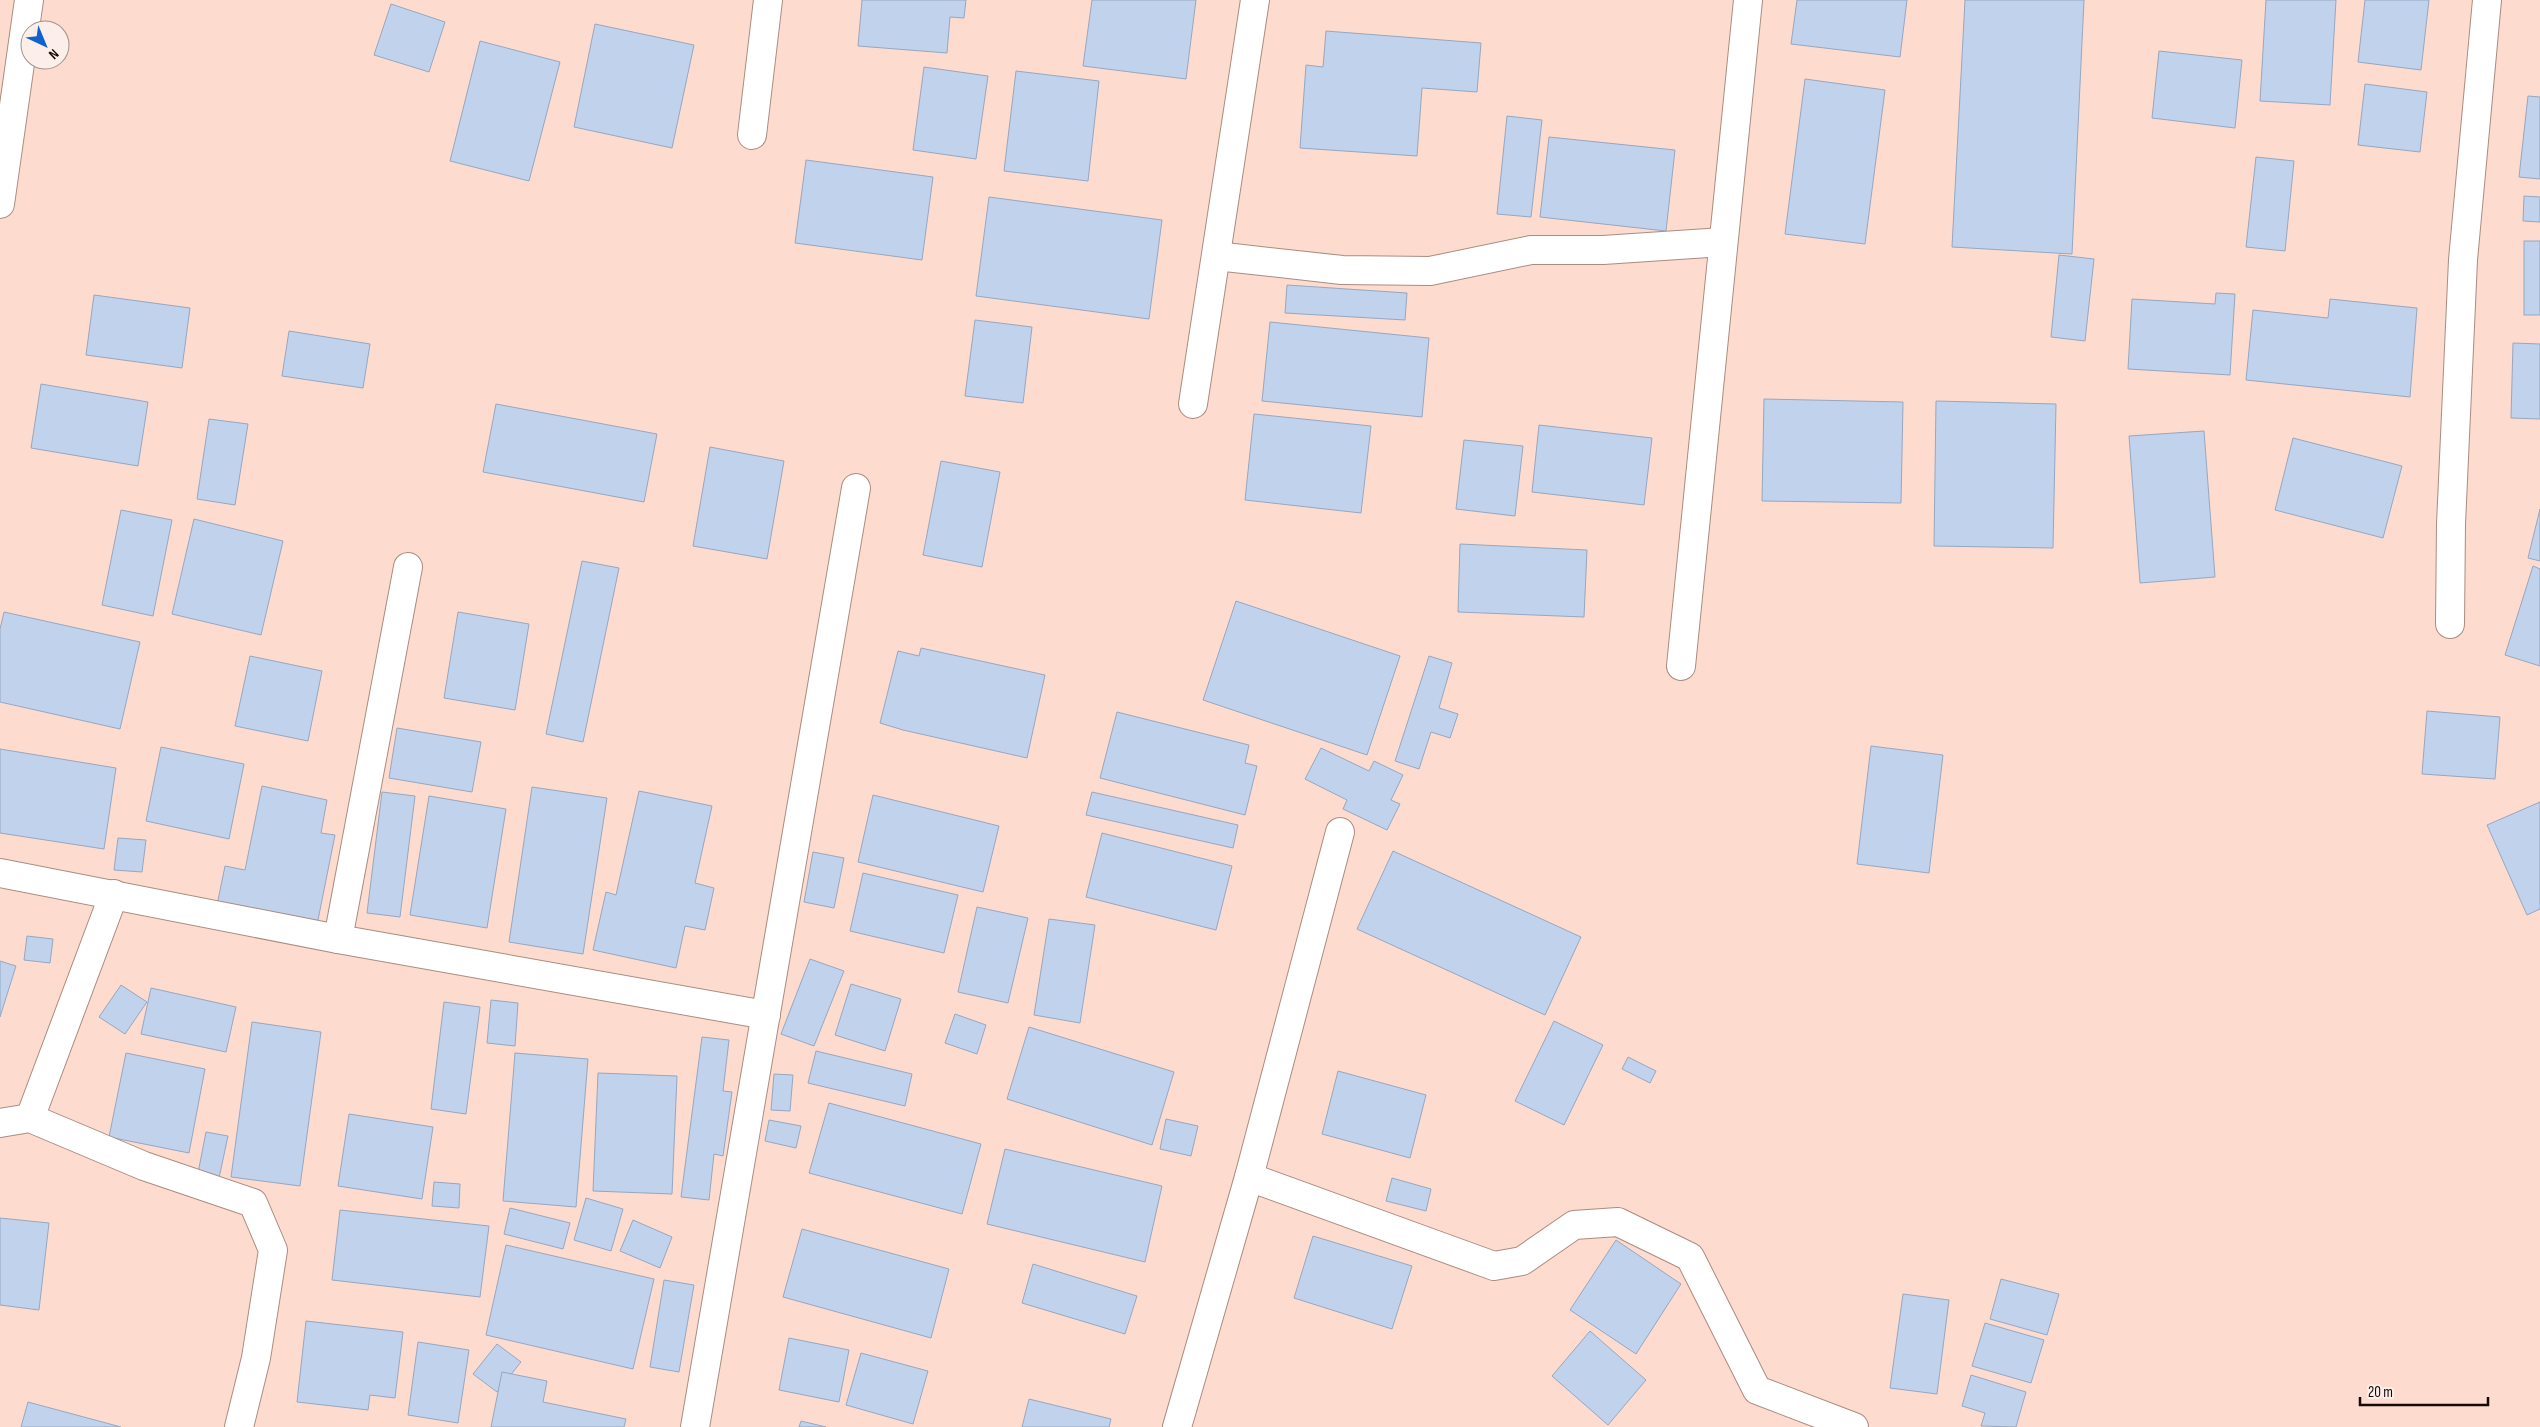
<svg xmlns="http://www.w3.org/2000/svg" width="2540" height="1427" font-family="'Sofia Sans Condensed',sans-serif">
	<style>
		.building { fill: #c0d2ec; stroke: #96a7c0 }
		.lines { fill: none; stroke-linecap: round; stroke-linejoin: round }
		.street-casing { stroke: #aa8c80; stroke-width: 30 }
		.street { stroke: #fff; stroke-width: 28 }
	</style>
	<rect width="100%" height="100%" fill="#fddccf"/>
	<!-- building -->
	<g class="building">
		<path d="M862,0H966L964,18L950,17L947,53L858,46Z"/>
		<path d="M1092,0H1196L1186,79L1083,66Z"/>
		<path d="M1797,0H1907L1900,57L1791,44Z"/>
		<path d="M1965,0H2084L2072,254L1952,247Z"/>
		<path d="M2266,0H2336L2330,105L2260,101Z"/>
		<path d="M2365,0H2429L2421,70L2358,62Z"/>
		<path d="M391,4L445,22L429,72L374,55Z"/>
		<path d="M595,24L694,45L672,148L574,127Z"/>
		<path d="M1326,31L1481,43L1477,92L1422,88L1417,156L1300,148L1306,65L1323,67Z"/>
		<path d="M480,41L560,62L529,181L450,161Z"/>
		<path d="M2159,51L2242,60L2235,128L2152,118Z"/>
		<path d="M924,67L988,76L976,159L913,150Z"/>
		<path d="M1016,71L1099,81L1088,181L1004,171Z"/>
		<path d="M1805,79L1885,90L1865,244L1785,234Z"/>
		<path d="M2365,84L2427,92L2420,152L2358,145Z"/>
		<path d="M2528,96L2540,97V179L2519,177Z"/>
		<path d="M1507,116L1542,120L1531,217L1497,214Z"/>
		<path d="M1549,137L1675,150L1666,231L1540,217Z"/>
		<path d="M2256,157L2294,161L2285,251L2246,247Z"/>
		<path d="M806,160L933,177L922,260L795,243Z"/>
		<path d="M2524,196L2540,197V222L2523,221Z"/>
		<path d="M989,197L1162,220L1149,319L976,296Z"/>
		<rect x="2524" y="241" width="16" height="74"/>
		<path d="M2059,255L2094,259L2085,341L2051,337Z"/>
		<path d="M1287,285L1407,293L1405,320L1285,313Z"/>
		<path d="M2216,293L2235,294L2230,375L2128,369L2132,299L2215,304Z"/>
		<path d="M94,295L190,308L182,368L86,355Z"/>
		<path d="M2330,299L2417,308L2410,397L2246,380L2253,310L2328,318Z"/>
		<path d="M975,320L1032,327L1023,403L965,396Z"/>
		<path d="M1270,322L1429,338L1422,417L1262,401Z"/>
		<path d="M289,331L370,344L363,388L282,376Z"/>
		<path d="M2513,343L2540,344V419L2511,418Z"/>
		<path d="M41,384L148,402L138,466L31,448Z"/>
		<path d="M1764,399L1903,402L1901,503L1762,501Z"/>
		<path d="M1936,401L2056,404L2053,548L1934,546Z"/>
		<path d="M496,404L657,434L644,502L483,472Z"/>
		<path d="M1254,414L1371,426L1361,513L1245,500Z"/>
		<path d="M209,419L248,424L235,505L197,499Z"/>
		<path d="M1539,425L1652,438L1644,505L1532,492Z"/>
		<path d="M2204,431L2215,577L2140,583L2129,436Z"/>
		<path d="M2293,438L2402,466L2383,538L2275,510Z"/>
		<path d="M1464,440L1523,446L1515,516L1456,509Z"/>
		<path d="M710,447L784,461L767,559L693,546Z"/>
		<path d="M941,461L1000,472L982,567L923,555Z"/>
		<path d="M2540,509V561L2528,558Z"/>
		<path d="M121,510L172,520L153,616L102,605Z"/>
		<path d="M194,519L283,541L261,635L172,614Z"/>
		<path d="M1460,544L1587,550L1584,617L1458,612Z"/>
		<path d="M582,561L619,568L583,742L546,734Z"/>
		<path d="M2533,566L2540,569V666L2505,655Z"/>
		<path d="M1236,601L1400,656L1367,755L1203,700Z"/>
		<path d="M4,612L140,642L120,729L0,702V629Z"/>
		<path d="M458,612L529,624L515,710L444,698Z"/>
		<path d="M921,648L1045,675L1027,758L903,730L880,723L898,651L919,656Z"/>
		<path d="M250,656L322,671L308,741L235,726Z"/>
		<path d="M1429,656L1452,663L1439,708L1458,714L1450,738L1431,732L1419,769L1395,761Z"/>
		<path d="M2427,711L2500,717L2495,779L2422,774Z"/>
		<path d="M1117,712L1249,745L1245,763L1257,766L1245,815L1100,778Z"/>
		<path d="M397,728L481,742L472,792L389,778Z"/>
		<path d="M1871,746L1943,755L1929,873L1857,864Z"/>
		<path d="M161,747L244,764L229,839L146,821Z"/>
		<path d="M1321,748L1369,771L1374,761L1403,775L1391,800L1400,804L1387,830L1343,809L1347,800L1305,779Z"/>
		<path d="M0,749L116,768L104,849L0,833Z"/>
		<path d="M262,786L327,800L321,833L335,835L317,925L217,905L225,866L245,870Z"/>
		<path d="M532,787L607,798L583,954L509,942Z"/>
		<path d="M639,791L712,806L695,883L714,888L705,930L685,926L676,968L593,950L606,892L616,895Z"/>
		<path d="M382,792L415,796L400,917L367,913Z"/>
		<path d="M1092,792L1238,825L1233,848L1086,815Z"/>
		<path d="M873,795L999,826L983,892L858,862Z"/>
		<path d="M429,796L506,809L487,928L410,915Z"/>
		<path d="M2540,802V909L2527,915L2487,825Z"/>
		<path d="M1102,833L1232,866L1216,930L1086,897Z"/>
		<path d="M118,838L146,840L142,872L114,870Z"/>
		<path d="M1393,851L1581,937L1545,1015L1357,929Z"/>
		<path d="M813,852L844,858L834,908L804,902Z"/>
		<path d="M863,873L958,895L944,953L850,931Z"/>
		<path d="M977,907L1028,918L1008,1003L958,992Z"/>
		<path d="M1049,919L1095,925L1080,1023L1034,1015Z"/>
		<path d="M27,936L53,939L50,963L24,960Z"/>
		<path d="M810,959L844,971L814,1046L781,1034Z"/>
		<path d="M0,961L16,966L0,1017Z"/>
		<path d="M851,984L901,999L885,1051L835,1035Z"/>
		<path d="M121,985L147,1002L125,1034L99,1017Z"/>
		<path d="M151,988L236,1007L226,1052L141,1034Z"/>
		<path d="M491,1000L518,1003L515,1046L487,1043Z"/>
		<path d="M444,1002L480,1007L466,1114L431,1109Z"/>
		<path d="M955,1014L986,1025L977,1054L945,1043Z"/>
		<path d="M1554,1021L1603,1045L1564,1125L1515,1101Z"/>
		<path d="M252,1022L321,1032L300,1186L231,1177Z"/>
		<path d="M1029,1027L1174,1072L1152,1145L1007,1099Z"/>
		<path d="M702,1037L729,1040L723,1091L732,1092L723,1156L714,1154L709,1200L681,1197Z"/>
		<path d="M816,1051L912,1074L905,1106L808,1083Z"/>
		<path d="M126,1053L205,1069L189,1153L109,1137Z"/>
		<path d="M515,1053L588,1059L576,1207L503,1201Z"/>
		<path d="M1628,1057L1656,1071L1650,1083L1622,1069Z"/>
		<path d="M1338,1071L1426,1095L1410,1158L1322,1134Z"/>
		<path d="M598,1073L677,1076L672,1194L593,1191Z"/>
		<path d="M774,1074L793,1075L790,1111L771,1110Z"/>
		<path d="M829,1103L981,1144L962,1214L809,1173Z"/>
		<path d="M349,1114L433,1127L422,1199L338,1186Z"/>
		<path d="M1166,1119L1198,1126L1191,1156L1160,1149Z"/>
		<path d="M769,1120L801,1126L796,1148L765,1141Z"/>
		<path d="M206,1132L228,1136L219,1178L198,1173Z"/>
		<path d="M1005,1149L1162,1186L1145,1262L987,1224Z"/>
		<path d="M1392,1178L1431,1189L1426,1211L1386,1201Z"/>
		<path d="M434,1182L460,1184L459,1208L432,1206Z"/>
		<path d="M586,1198L623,1209L611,1251L574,1240Z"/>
		<path d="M510,1208L570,1223L563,1249L504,1234Z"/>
		<path d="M340,1210L489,1226L480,1297L332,1280Z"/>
		<path d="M0,1218L49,1223L39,1310L0,1305Z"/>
		<path d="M633,1220L672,1237L660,1268L620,1251Z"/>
		<path d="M802,1229L949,1269L931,1338L783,1297Z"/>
		<path d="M1313,1236L1412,1266L1392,1329L1294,1298Z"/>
		<path d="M1616,1240L1681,1284L1636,1354L1570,1310Z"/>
		<path d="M506,1245L654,1279L633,1369L486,1335Z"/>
		<path d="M1033,1264L1137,1296L1125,1334L1022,1303Z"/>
		<path d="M2001,1279L2059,1294L2047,1335L1990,1319Z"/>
		<path d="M664,1280L694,1285L679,1372L650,1367Z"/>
		<path d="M1903,1294L1949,1300L1937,1394L1890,1388Z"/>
		<path d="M306,1321L403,1332L395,1398L370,1395L368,1410L297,1402Z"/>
		<path d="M1985,1323L2044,1340L2031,1383L1972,1366Z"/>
		<path d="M1590,1331L1646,1380L1608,1425L1552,1376Z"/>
		<path d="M789,1338L849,1350L839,1402L779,1390Z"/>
		<path d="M418,1342L469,1350L458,1423L408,1415Z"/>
		<path d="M497,1344L521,1362L497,1392L473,1374Z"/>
		<path d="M861,1353L928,1371L913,1424L846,1405Z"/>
		<path d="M502,1372L547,1381L543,1402L626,1419L624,1427H491Z"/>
		<path d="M1971,1375L2026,1392L2016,1427L1981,1426L1985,1413L1962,1406Z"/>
		<path d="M1029,1399L1111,1419L1109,1427H1022Z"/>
		<path d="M28,1402L121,1427H21Z"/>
		<path d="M801,1421L826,1427H799Z"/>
	</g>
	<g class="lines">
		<!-- street casing -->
		<g class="street-casing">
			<g id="street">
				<path d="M752,135L768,0"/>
				<path d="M0,204L29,0"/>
				<path d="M1216,256L1342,270L1430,271L1531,250H1603L1723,242"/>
				<path d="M1193,404L1255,0"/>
				<path d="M2450,624L2451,524L2463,260L2487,0"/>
				<path d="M1681,666L1748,0"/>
				<path d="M0,873L338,939L766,1015"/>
				<path d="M338,939L408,567"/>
				<path d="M30,1118L114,894"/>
				<path d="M0,1123L30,1118L144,1166L253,1203L273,1250L256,1358L239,1427"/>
				<path d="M1249,1177L1494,1266L1522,1261L1574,1225L1618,1222L1690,1257L1757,1390L1854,1427"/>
				<path d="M695,1427L856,488"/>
				<path d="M1177,1427L1249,1177L1340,832"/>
			</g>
		</g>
		<!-- street -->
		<use href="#street" class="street"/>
	</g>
	<!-- north arrow -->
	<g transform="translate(45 45) rotate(136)"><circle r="24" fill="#fceee9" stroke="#a0938e"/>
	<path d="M0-4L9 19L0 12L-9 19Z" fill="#0f63cd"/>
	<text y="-8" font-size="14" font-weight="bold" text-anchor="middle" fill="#150a06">N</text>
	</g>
	<!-- scale -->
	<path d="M2360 1397v8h128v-8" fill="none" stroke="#150a06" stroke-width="2.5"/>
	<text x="2368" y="1397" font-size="15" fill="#150a06" stroke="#fceee9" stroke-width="4" paint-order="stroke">20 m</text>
</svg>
